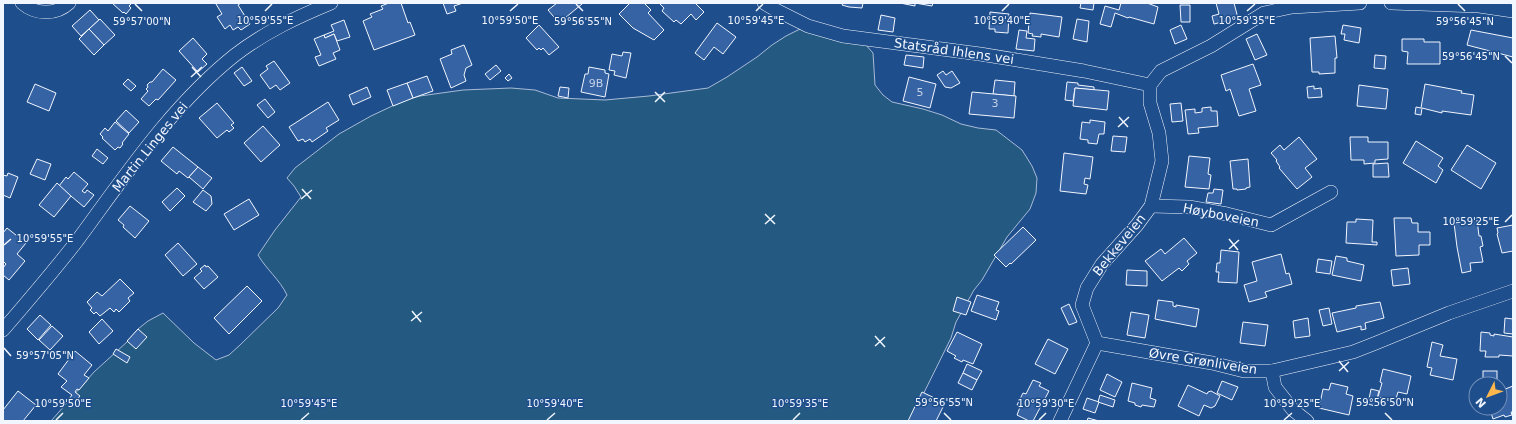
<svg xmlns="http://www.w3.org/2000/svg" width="1516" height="424" font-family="'DejaVu Sans',sans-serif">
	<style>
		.green { fill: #245a82; stroke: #a8bbd7 }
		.building { fill: #3563a3; stroke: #f2f6ff }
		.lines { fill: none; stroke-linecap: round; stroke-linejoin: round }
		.minor-casing { stroke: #f2f6ff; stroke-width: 14 }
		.minor { stroke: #1f4e8c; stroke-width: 13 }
		.ticks { fill: none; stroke: #f2f6ff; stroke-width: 1.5 }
		.labels { text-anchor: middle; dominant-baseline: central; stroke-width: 3; stroke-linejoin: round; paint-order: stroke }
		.number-label { font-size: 11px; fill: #c3d1e8 }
		.street-label { font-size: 13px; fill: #f2f6ff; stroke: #1f4e8c }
		.ticks-label { font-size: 10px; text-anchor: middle; fill: #f2f6ff; stroke: #1f4e8c; stroke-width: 3; stroke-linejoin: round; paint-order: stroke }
	</style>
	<rect width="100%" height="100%" fill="#1f4e8c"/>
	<!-- green -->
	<path class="green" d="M802,28L865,44L873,53L875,85L883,95L892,102L923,109L942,115L961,124L978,128L996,130L1022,150L1032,166L1037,178L1036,193L1030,209L1007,237L982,280L974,290L956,322L951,338L910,421H51L94,372L128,341L138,329L148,321L163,313L194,343L216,360L229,355L240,345L278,308L287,295C280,280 266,269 258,255L275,230L301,197L294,186L287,178L295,168L339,134L371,116L405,100L420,96L463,90L511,88L535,90L558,98L605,100L649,96L708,88L727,77L757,57L772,45L786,36Z"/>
	<!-- building -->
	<g class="building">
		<path d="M112,3H132L129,6L131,8L126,14L124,12L123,13Z"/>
		<path d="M218,3H241L238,5L250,24L241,30L238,27L233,30L230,25L225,29L217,17L222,14L216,4Z"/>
		<path d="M389,3H401L408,23L410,22L415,35L374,50L363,21L372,17L370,14L383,9L381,6Z"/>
		<path d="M443,3H463L454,6L456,11L447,14Z"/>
		<path d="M557,3H581L582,4L559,23L548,10Z"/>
		<path d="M630,3H644L651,10L648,13L664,30L654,40L633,28L619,14Z"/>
		<path d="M661,3H695L704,12L696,20L691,14L681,24L676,20L674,22L662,11L664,8L660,4Z"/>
		<path d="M843,3H863L862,8L849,7L842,5Z"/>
		<path d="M900,3H933L932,6L915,3V6Z"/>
		<path d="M1081,3H1094L1093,10L1080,8Z"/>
		<path d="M1121,3H1147L1158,7L1154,24L1129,17L1128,18L1115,13L1111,27L1100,24L1105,6L1119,10Z"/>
		<path d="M1216,3H1234L1238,18L1214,24L1212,16L1219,14Z"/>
		<path d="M1180,5H1190V22H1181Z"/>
		<path d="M90,10L99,20L81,36L72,26Z"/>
		<path d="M990,12L1009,14L1008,33L995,32V29H989Z"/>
		<path d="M1030,13L1062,17L1059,37L1041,34V37L1032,36L1033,34L1028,33Z"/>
		<path d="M881,15L895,18L893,32L878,30Z"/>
		<path d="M100,19L115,35L104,45L89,29Z"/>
		<path d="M1077,19L1089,21L1087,42L1073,39Z"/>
		<path d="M344,20L350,37L337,41L334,34L325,38L324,35L334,31L331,25Z"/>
		<path d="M717,23L736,37L723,54L714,47L704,60L695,53Z"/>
		<path d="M539,25L559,47L549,55L543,48L541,50L539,48L537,50L526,38Z"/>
		<path d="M1181,25L1187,39L1175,44L1170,30Z"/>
		<path d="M1343,25L1361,28L1359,43L1344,40L1345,34H1341Z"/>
		<path d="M89,29L104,45L94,55L79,39Z"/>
		<path d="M1019,30L1027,31L1026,38L1035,39L1034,51L1016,49Z"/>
		<path d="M1471,30L1513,38V57L1467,45Z"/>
		<path d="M334,34L340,50L333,53L336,59L319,66L315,57L321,55L314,39L324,35L325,38Z"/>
		<path d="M1257,34L1267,55L1255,60L1246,39Z"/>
		<path d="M1335,36L1337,58H1335V73L1319,74V72H1312L1310,38Z"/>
		<path d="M193,38L207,54L202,59L207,64L198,72L179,51Z"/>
		<path d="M1402,39H1424V42H1440V64H1407L1408,52L1402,51Z"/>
		<path d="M464,45L472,65L466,68L464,75L466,81L451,88L440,59L452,54L451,50Z"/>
		<path d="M623,52L631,53L626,78L614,75L615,71L609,70L612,54L622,56Z"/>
		<path d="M906,55L924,57L923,68L904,65Z"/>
		<path d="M1375,55L1386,56L1385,69L1374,68Z"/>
		<path d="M274,61L290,83L280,90L276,85L270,89L260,75L268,69L266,66Z"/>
		<path d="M1253,64L1261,85L1249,89L1256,111L1239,116L1230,89L1226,91L1221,75Z"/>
		<path d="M496,65L501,71L490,80L485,74Z"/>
		<path d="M242,67L252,81L244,86L234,73Z"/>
		<path d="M589,67L605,70V73L609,74L605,97L581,92L585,74H588Z"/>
		<path d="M163,69L176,80L158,100L156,99L149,106L141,99L148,91L146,89L148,87L147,85L150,82H152Z"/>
		<path d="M943,71L946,75L952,71L960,83L951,88L945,87L937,75Z"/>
		<path d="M509,74L512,78L508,81L505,78Z"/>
		<path d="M427,76L433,91L413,98L407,83Z"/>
		<path d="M909,77L936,84L930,108L903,101Z"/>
		<path d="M128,79L136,86L131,91L123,84Z"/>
		<path d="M995,80L1015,82L1014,96L993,94Z"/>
		<path d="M1067,82L1078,83V85L1094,87V90L1075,88L1073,101L1065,100Z"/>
		<path d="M407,83L413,98L393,106L387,90Z"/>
		<path d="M35,84L56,93L49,111L27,102Z"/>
		<path d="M1425,84L1462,91L1461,93L1474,95L1471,115L1442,111V113L1422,108L1421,115L1415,114L1416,107L1421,108Z"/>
		<path d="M1359,85L1388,89L1386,109L1357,106Z"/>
		<path d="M1314,86V89L1321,88L1322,97L1308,98L1307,87Z"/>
		<path d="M367,87L371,97L353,105L349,95Z"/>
		<path d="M560,87L569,88L568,98L558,96Z"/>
		<path d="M1075,88L1109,91L1107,110L1073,106Z"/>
		<path d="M972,92L1016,96L1014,118L969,114Z"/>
		<path d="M265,99L275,112L268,118L257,105Z"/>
		<path d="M328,102L339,120L326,128L328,131L312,142L310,139L305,142L303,139L298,141L289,127Z"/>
		<path d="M217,103L234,123L231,125L234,128L229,132L227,130L217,138L199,118Z"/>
		<path d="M1181,103L1183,121L1172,122L1170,104Z"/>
		<path d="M1211,107V111H1217L1218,126L1198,128L1199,133L1188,134L1185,110L1195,109V113L1202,112V108Z"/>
		<path d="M126,110L139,122L129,133L116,121Z"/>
		<path d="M1090,120L1105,122L1104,134H1099L1097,144L1088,143V140L1080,139L1082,122L1090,123Z"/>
		<path d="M115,122L129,134L122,143L123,144L120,148L118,147L115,150L102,138L103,137L100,134L105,128L108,131Z"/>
		<path d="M263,126L280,145L261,162L244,143Z"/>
		<path d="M1113,136L1127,137L1125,152L1111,151Z"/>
		<path d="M1299,137L1317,159L1305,168L1312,177L1297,189L1279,168L1280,167L1276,161L1277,160L1271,153L1280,145L1284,150Z"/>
		<path d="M1350,137H1368V142H1388V159L1375,160V163L1364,164V160H1351Z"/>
		<path d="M1416,141L1443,158L1438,166L1443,170L1436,183L1403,163Z"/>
		<path d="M1467,145L1496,163L1481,189L1451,170Z"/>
		<path d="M173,147L198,167L188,178L179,171L177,174L161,161Z"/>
		<path d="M97,149L108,158L103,164L92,156Z"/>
		<path d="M1064,153L1093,157L1090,179L1085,178L1084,184L1088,185L1086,194L1060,191Z"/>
		<path d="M1189,156L1210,158L1208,174L1211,175L1209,189L1185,187Z"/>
		<path d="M37,159L51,164L45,180L30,174Z"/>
		<path d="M1248,159L1250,187L1246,188V189L1237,190V189H1233L1230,161Z"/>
		<path d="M1388,163L1389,177H1373V164Z"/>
		<path d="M198,167L212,178L203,189L189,177Z"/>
		<path d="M74,172L88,184L82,191L85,193L87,190L94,195L84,207L59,186L66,177L68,179Z"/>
		<path d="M8,173L18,177L10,198L3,195V175L7,176Z"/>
		<path d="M57,183L71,196L54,217L39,205Z"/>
		<path d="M177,188L185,196L170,211L162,202Z"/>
		<path d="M1214,189L1223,190L1221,204L1206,202L1208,193H1213Z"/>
		<path d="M203,190L211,196L212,204L206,211L193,202Z"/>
		<path d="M249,199L259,215L234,230L224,214Z"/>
		<path d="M130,206L149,221L135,238L123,227L124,225L118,220Z"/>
		<path d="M1394,218H1411L1412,223H1418V232H1430V245H1419V255L1396,256Z"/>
		<path d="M1356,219L1373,220L1372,242H1377V245L1346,243L1347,222H1356Z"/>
		<path d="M1477,220L1479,236H1481L1483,246L1480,247L1483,262L1470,263L1471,271L1462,273L1457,247L1454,223Z"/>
		<path d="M1513,225V251L1502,253L1497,234L1498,233L1497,228Z"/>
		<path d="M1023,227L1036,240L1011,264L1010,263L1006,267L994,255Z"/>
		<path d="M7,228L26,243L17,254L25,261L9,280L3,275V268L6,264L3,261V233Z"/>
		<path d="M1184,238L1197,253L1187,261L1189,264L1182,271L1179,268L1162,281L1145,261L1161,249L1165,254Z"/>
		<path d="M178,243L197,264L183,276L165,255Z"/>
		<path d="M1221,250L1239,252L1237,283L1218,282L1219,272H1216L1217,263H1220Z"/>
		<path d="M1281,254L1286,274L1289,273L1292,284L1265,292L1267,297L1249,302L1244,285L1257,281L1252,262Z"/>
		<path d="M1336,256L1347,258V261L1364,265L1361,281L1332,275Z"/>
		<path d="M1318,259L1332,261L1330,274L1316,272Z"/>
		<path d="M205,265L206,267L208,266L218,277L204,289L194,278L202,271L200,269Z"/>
		<path d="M1408,268L1410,284L1393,286L1391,270Z"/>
		<path d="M1127,270L1147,271V286L1126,285Z"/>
		<path d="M120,279L134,293L128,298L130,301L119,312L116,309L114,312L110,308L100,316L96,312L94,314L90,310L92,308L87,302L97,292L102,296Z"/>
		<path d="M247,286L262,301L229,334L214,318Z"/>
		<path d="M977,295L999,302L996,310L999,311L996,320L971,311Z"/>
		<path d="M957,297L971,302L966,315L953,311Z"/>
		<path d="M1158,300L1173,302V306L1176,307V305L1199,309L1196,327L1155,319Z"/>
		<path d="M1380,302L1384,318L1365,323L1366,329L1361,330V326L1337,332L1332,313L1356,308V306Z"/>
		<path d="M1069,304L1077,322L1069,325L1061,308Z"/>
		<path d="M1329,308L1332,324L1323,326L1319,310Z"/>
		<path d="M1131,312L1149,315L1145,338L1127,335Z"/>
		<path d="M40,315L51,325L38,340L27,329Z"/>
		<path d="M1308,318L1310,336L1295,338L1293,321Z"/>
		<path d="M1505,318L1513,319V334L1504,333Z"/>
		<path d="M102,319L113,331L99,344L89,332Z"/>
		<path d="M1243,322L1268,325L1265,346L1240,343Z"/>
		<path d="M52,326L63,336L50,350L39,340Z"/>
		<path d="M138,329L147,337L136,349L127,341Z"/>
		<path d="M957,332L982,344L973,364L963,360L962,362L954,358L956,356L947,351Z"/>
		<path d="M1481,332L1490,333V335L1494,336V334L1513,337V356L1499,355V357H1485L1486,351H1480Z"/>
		<path d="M1048,339L1068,349L1055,374L1035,364Z"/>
		<path d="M1432,342L1443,345L1440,356L1457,359L1453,380L1430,375L1432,368L1427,367Z"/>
		<path d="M116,349L130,357L127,363L113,354Z"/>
		<path d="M75,351L92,365L84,375L89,378L79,390L77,389L75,392L80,396L74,403L69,399L72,395L61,387L67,381L58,374Z"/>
		<path d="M967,364L982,371L977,380L963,373Z"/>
		<path d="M1383,369L1411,376L1407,394L1398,392L1395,402L1378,397L1382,383L1380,382Z"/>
		<rect x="1483" y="371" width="14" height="13"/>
		<path d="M963,373L977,380L972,390L958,383Z"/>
		<path d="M1107,374L1122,382L1115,397L1100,390Z"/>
		<path d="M1033,380L1041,383L1039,386L1049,391L1033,421H1029L1017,415L1020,407L1017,405L1023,393L1026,394Z"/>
		<path d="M1222,381L1238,387L1232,400L1217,393Z"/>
		<path d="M1132,383L1152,388L1150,398L1156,400L1154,407L1142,405L1141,407L1135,405V403L1128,401Z"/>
		<path d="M1331,383L1348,387L1346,394L1353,396L1349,415L1319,408L1323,389L1329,390Z"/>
		<path d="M1188,385L1207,394L1208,392L1211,391L1220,396L1215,406L1211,408L1204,405L1199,416L1178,406Z"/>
		<path d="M1513,386V412H1511L1512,415L1505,417L1504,415L1493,419L1490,410L1493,409V408H1500V391Z"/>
		<path d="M1371,389L1379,391L1375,406L1368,404Z"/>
		<path d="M18,391L36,405L23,421H3V410Z"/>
		<path d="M922,392L945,403L936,421H908Z"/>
		<path d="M1100,395L1115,400L1113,407L1098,402Z"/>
		<path d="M1087,398L1099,402L1095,413L1083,409Z"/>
		<path d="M1088,418L1099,421H1087Z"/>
	</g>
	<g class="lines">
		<!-- minor casing -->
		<g class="minor-casing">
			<g id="minor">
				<path d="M22,3C36,15 56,15 69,3"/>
				<path d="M764,3L774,9L808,26L843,36L980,54L1084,71L1150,85"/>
				<path d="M1391,3L1479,6L1513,11"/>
				<path d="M1150,85L1161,71L1211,46L1264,13L1292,7L1360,3"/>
				<path d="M1151,206L1189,207L1227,214L1271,225L1331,192"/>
				<path d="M3,330C28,301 53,272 77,241C125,176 171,106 235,55C265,32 297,17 331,3"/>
				<path d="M1097,343L1212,363L1244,371H1272L1353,352L1376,343L1449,313L1513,291"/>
				<path d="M1272,371L1275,387L1293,410L1307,421"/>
				<path d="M1060,421L1097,343L1082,305L1087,288L1102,264L1137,225L1151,206L1162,161L1159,133L1150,103V85"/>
			</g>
		</g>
		<!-- minor -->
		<use href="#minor" class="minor"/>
	</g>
	<!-- ticks -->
	<path class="ticks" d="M135,4L142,11M576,4L583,11M1458,4L1465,11M265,11L272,4M510,11L518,4M756,11L763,4M1002,11L1009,4M1247,11L1255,4M1505,56L1512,63M192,67L201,77M191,77L202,67M655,92L665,102M655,102L665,92M1119,117L1128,127M1118,127L1129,117M302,189L311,199M301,199L312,190M765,214L775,224M1505,222L1512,215M765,224L775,215M1229,239L1238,250M4,245L11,239M1229,249L1239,240M412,311L421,322M411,321L422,312M875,336L885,347M875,346L885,337M4,348L11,356M1339,361L1348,372M1339,371L1349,362M944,413L951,420M1385,413L1392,420M56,420L63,413M301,420L309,413M547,420L555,413M793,420L800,413M1039,420L1046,413M1284,420L1292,413"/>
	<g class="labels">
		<!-- number labels -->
		<g class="number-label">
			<text x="596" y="83">9B</text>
			<text x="920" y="92">5</text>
			<text x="995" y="103">3</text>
		</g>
		<!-- street labels -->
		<g class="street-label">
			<text transform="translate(954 51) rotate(8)">Statsråd Ihlens vei</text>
			<text transform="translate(150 147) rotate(-51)">Martin Linges vei</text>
			<text transform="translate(1221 215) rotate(11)">Høyboveien</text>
			<text transform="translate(1119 245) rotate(-51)">Bekkeveien</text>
			<text transform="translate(1203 361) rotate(9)">Øvre Grønliveien</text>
		</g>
	</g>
	<g class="ticks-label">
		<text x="265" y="24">10°59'55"E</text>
		<text x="510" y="24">10°59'50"E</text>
		<text x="756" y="24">10°59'45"E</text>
		<text x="1002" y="24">10°59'40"E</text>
		<text x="1247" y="24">10°59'35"E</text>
		<text x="142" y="25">59°57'00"N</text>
		<text x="583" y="25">59°56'55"N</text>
		<text x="1465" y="25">59°56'45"N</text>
		<text x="1471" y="60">59°56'45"N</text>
		<text x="1471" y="225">10°59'25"E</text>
		<text x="45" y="242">10°59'55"E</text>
		<text x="45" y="359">59°57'05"N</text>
		<text x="944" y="406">59°56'55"N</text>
		<text x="1385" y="406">59°56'50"N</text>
		<text x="63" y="407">10°59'50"E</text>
		<text x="309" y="407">10°59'45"E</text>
		<text x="555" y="407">10°59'40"E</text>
		<text x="800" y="407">10°59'35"E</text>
		<text x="1046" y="407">10°59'30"E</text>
		<text x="1292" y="407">10°59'25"E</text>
	</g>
	<!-- border -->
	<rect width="1516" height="424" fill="none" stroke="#f2f6ff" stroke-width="8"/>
	<!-- north arrow -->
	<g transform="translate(1488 396) rotate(228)"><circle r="19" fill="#1f4e8c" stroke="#7391ba"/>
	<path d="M0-3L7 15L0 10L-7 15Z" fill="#ffb74d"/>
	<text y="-6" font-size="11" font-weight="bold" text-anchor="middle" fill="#f2f6ff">N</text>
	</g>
</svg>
